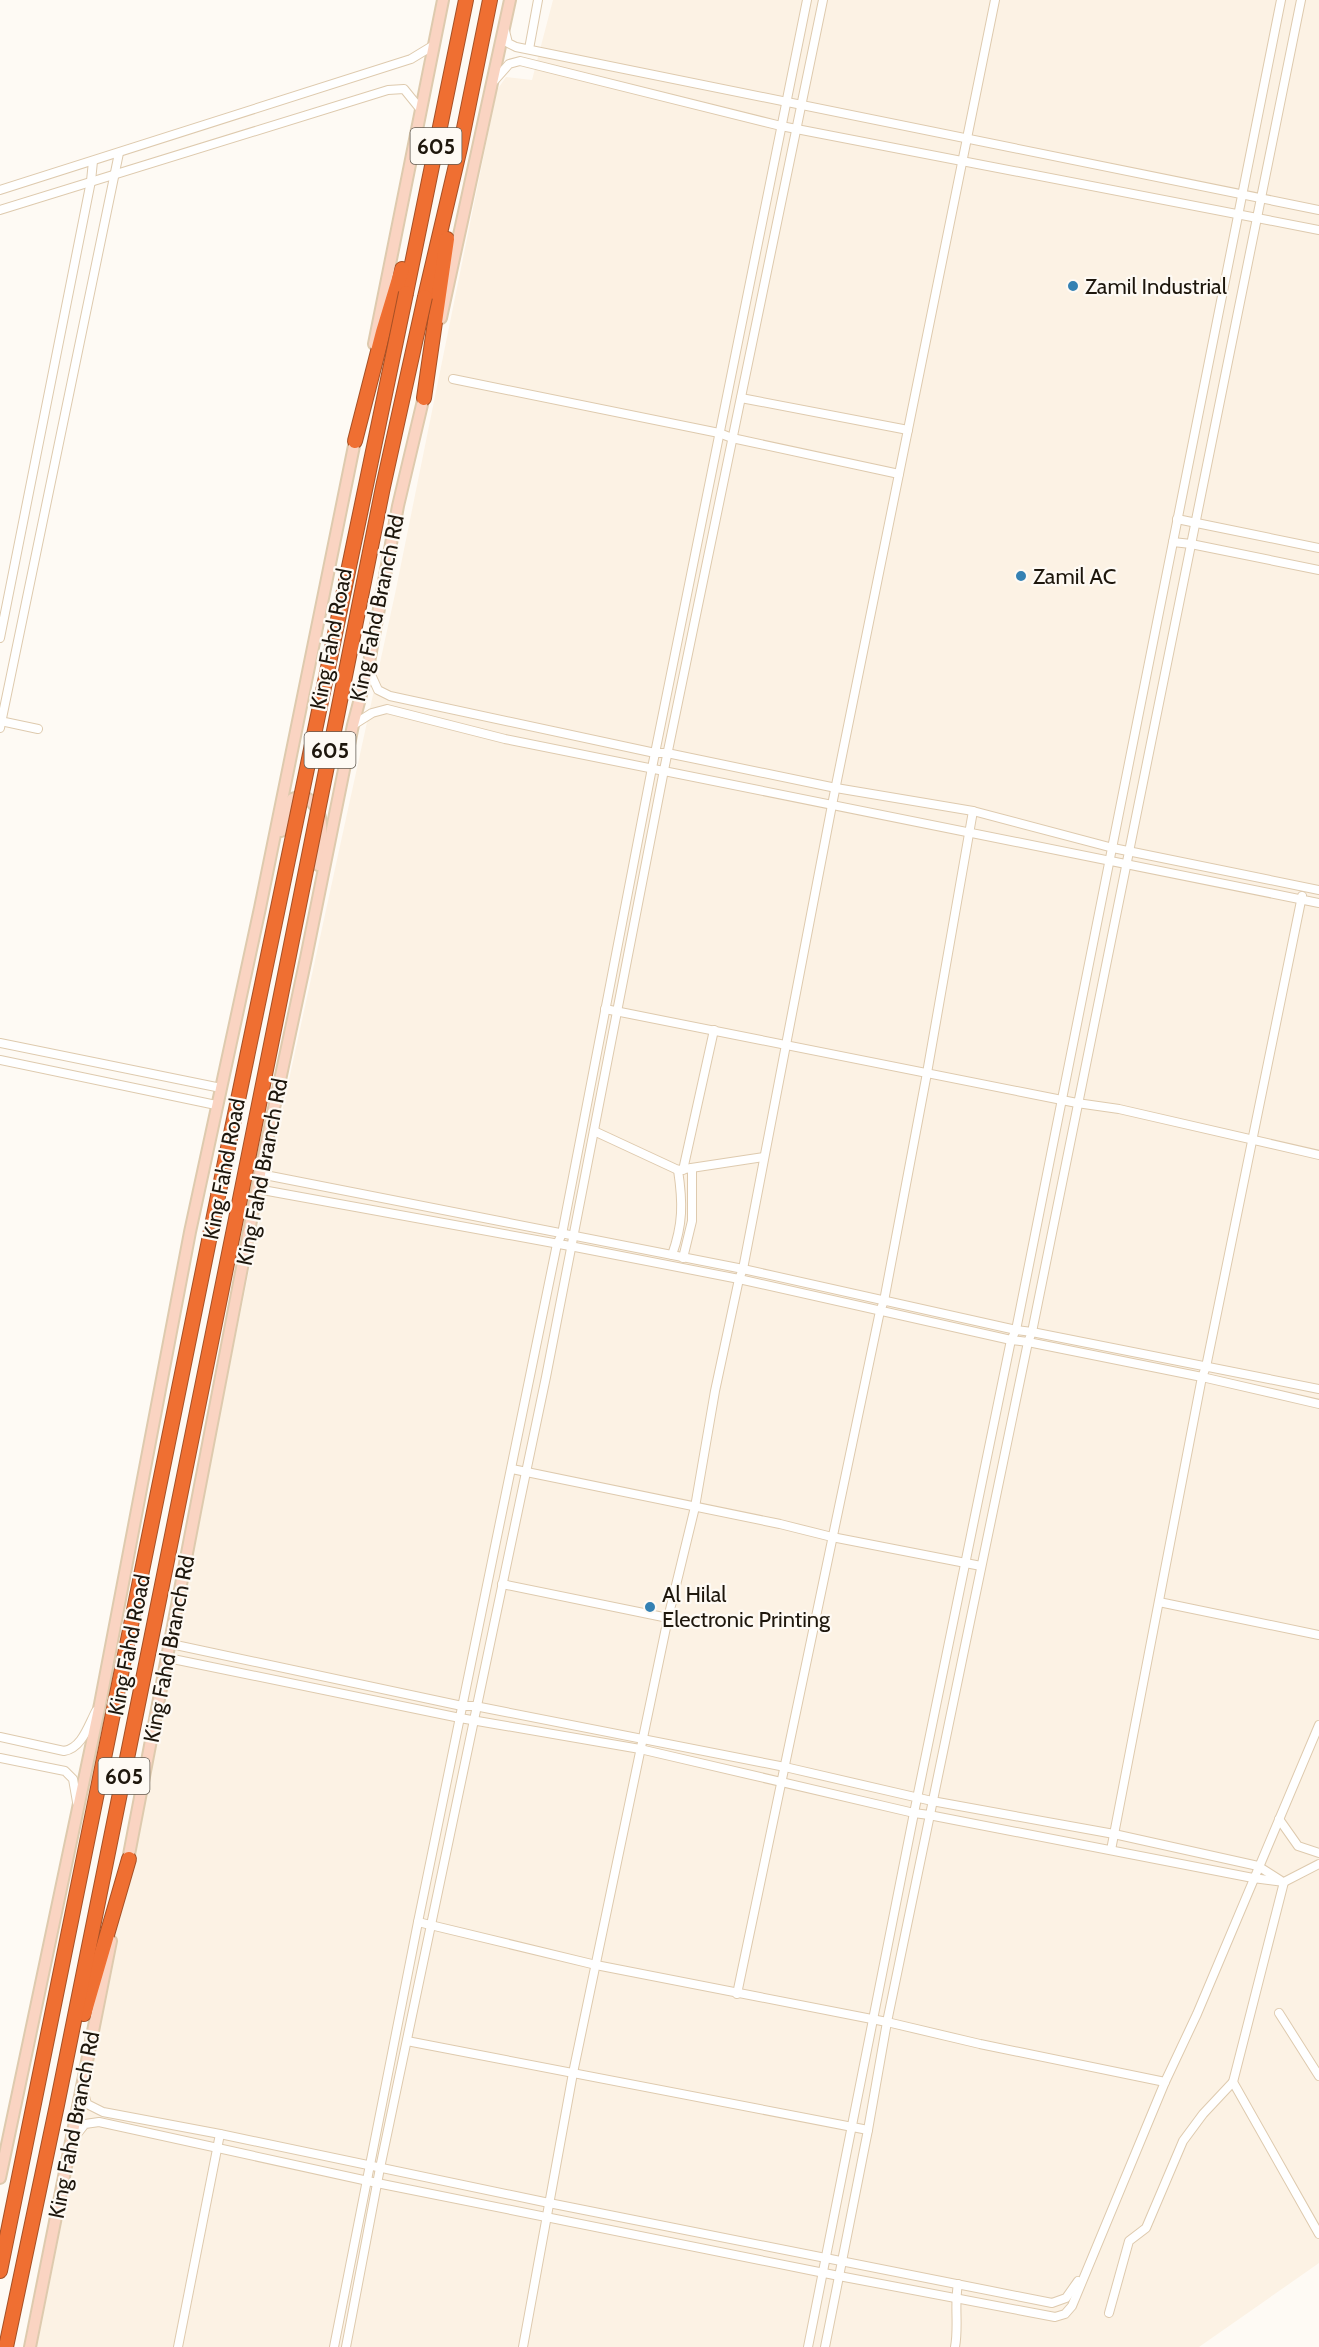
<svg xmlns="http://www.w3.org/2000/svg" width="1319" height="2347" font-family="Cabin,sans-serif">
	<style>
		.built { fill: #fcf2e4 }
		.lines { fill: none; stroke-linecap: round; stroke-linejoin: round }
		.street-casing { stroke: #decaae; stroke-width: 10 }
		.secondary-casing { stroke: #decaae; stroke-width: 14 }
		.highway-casing { stroke: #a65025; stroke-width: 16 }
		.street { stroke: #fff; stroke-width: 8 }
		.secondary { stroke: #fad4c2; stroke-width: 10 }
		.highway { stroke: #ef6f32; stroke-width: 14 }
		.highway-bridge-casing { stroke: #a65025; stroke-width: 16; stroke-linecap: butt }
		.highway-bridge { stroke: #ef6f32; stroke-width: 14 }
		.poi-dot { fill: #3481b3; stroke: #fefaf4; stroke-width: 2 }
		.labels { text-anchor: middle; dominant-baseline: central; stroke-width: 4.5; stroke-linejoin: round; paint-order: stroke }
		.shield { fill: #fefaf4; stroke: #615b52; stroke-width: 1.5 }
		.shield-label { font-size: 21px; font-weight: bold; fill: #1e170d }
		.poi-label { font-size: 22px; fill: #1e170d; stroke: #fefaf4; text-anchor: start }
		.street-label { font-size: 22px; fill: #1e170d; stroke: #fefaf4 }
	</style>
	<rect width="100%" height="100%" fill="#fefaf4"/>
	<!-- built -->
	<path class="built" d="M553,0H1319V2263L1199,2347H34L68,2188L81,2103L271,1162L395,594L497,90L506,77L532,80Z"/>
	<g class="lines">
		<!-- street casing -->
		<g class="street-casing">
			<g id="street">
				<path d="M505,31L508,43L516,47L1319,210"/>
				<path d="M529,49L538,0"/>
				<path d="M494,81L509,64L520,61L781,126L1319,230"/>
				<path d="M0,190L411,59L434,45"/>
				<path d="M0,210L388,90L404,89L421,110"/>
				<path d="M453,379L719,433L732,438L899,474"/>
				<path d="M741,398L908,430"/>
				<path d="M1177,519L1319,548"/>
				<path d="M1173,542L1191,544L1319,570"/>
				<path d="M0,638L91,181L93,161"/>
				<path d="M368,668L378,690L390,696L655,753H667L836,788L973,811L1113,848L1319,890"/>
				<path d="M0,721L38,729"/>
				<path d="M353,725L372,713L387,709L505,739L1319,903"/>
				<path d="M0,728L119,153"/>
				<path d="M605,1009L1077,1103L1119,1109L1319,1155"/>
				<path d="M0,1043L221,1088"/>
				<path d="M0,1060L216,1105"/>
				<path d="M594,1131L678,1170L764,1157"/>
				<path d="M683,1170L714,1030"/>
				<path d="M260,1174L743,1269L1016,1330L1032,1332L1319,1389"/>
				<path d="M257,1189L570,1246L739,1279L1011,1340L1028,1342L1202,1377L1319,1404"/>
				<path d="M672,1255C683,1224 683,1203 678,1170"/>
				<path d="M683,1258L692,1221V1168"/>
				<path d="M512,1469L780,1524L832,1537L981,1566"/>
				<path d="M502,1584L668,1618"/>
				<path d="M1159,1602L1319,1635"/>
				<path d="M171,1644L462,1706H475L785,1767L932,1801L1114,1834L1258,1866L1280,1880"/>
				<path d="M168,1658L460,1718L640,1749L914,1813L929,1815L1253,1878L1284,1882L1319,1864"/>
				<path d="M0,1737L64,1751C82,1748 88,1726 96,1711"/>
				<path d="M0,1758L65,1771L73,1779L77,1802"/>
				<path d="M1279,1819L1298,1846L1319,1853"/>
				<path d="M1111,1850L1202,1377L1206,1367L1302,896"/>
				<path d="M1284,1882L1233,2082L1319,2234"/>
				<path d="M418,1922L596,1965L887,2022L980,2044L1165,2082"/>
				<path d="M737,1994L880,1311L884,1301L927,1073L973,811"/>
				<path d="M1279,2013L1319,2076"/>
				<path d="M407,2041L868,2130"/>
				<path d="M83,2089L87,2104L103,2112L220,2134L549,2203L1052,2303L1066,2298L1078,2281"/>
				<path d="M74,2138L85,2124L99,2122L377,2183L839,2276L1055,2317L1065,2314L1072,2306L1165,2082L1197,2014L1319,1725"/>
				<path d="M1109,2313L1129,2241L1146,2228L1183,2141L1203,2114L1233,2082"/>
				<path d="M178,2347L220,2134"/>
				<path d="M334,2347L418,1922L557,1244L562,1234L652,768L807,0"/>
				<path d="M346,2347L380,2168L546,1377L664,770L823,0"/>
				<path d="M523,2347L573,2073L668,1618L695,1507L715,1391L739,1279L743,1269L832,805L995,0"/>
				<path d="M808,2347L914,1813L1011,1340L1016,1330L1281,0"/>
				<path d="M825,2347L868,2130L887,2022L1028,1342L1032,1332L1301,0"/>
				<path d="M955,2347C959,2326 954,2305 958,2284"/>
			</g>
		</g>
		<!-- secondary casing -->
		<g class="secondary-casing">
			<g id="secondary">
				<path d="M441,318L510,0"/>
				<path d="M374,344L443,0"/>
				<path d="M281,831L292,799L302,796C329,806 321,842 318,865"/>
				<path d="M127,1865L260,1174L306,958L353,725L368,668L398,506L425,392"/>
				<path d="M0,2178L100,1704L190,1232L260,908L356,436"/>
				<path d="M30,2347L111,1941"/>
			</g>
		</g>
		<!-- highway casing -->
		<g class="highway-casing">
			<g id="highway">
				<path d="M406,293L466,0"/>
				<path d="M425,297L460,148L490,0"/>
				<path d="M424,398L447,239"/>
				<path d="M355,441L383,332L402,269"/>
				<path d="M84,2014L129,1859"/>
				<path d="M0,2271L218,1196"/>
				<path d="M6,2347L57,2105L239,1204"/>
			</g>
		</g>
		<!-- street -->
		<use href="#street" class="street"/>
		<!-- secondary -->
		<use href="#secondary" class="secondary"/>
		<!-- highway -->
		<use href="#highway" class="highway"/>
		<!-- highway-bridge casing -->
		<g class="highway-bridge-casing">
			<g id="highway-bridge">
				<path d="M218,1196L406,293"/>
				<path d="M239,1204L383,487L425,297"/>
			</g>
		</g>
		<!-- highway-bridge -->
		<use href="#highway-bridge" class="highway-bridge"/>
	</g>
	<!-- markers -->
	<g class="poi-dot">
		<circle cx="1073" cy="286" r="6"/>
		<circle cx="1021" cy="576" r="6"/>
		<circle cx="650" cy="1607" r="6"/>
	</g>
	<g class="labels">
		<!-- shield labels -->
		<g class="shield">
			<rect x="410.5" y="128" width="51" height="36" rx="4.5"/>
			<rect x="304.5" y="732" width="51" height="36" rx="4.5"/>
			<rect x="98.5" y="1758" width="51" height="36" rx="4.5"/>
		</g>
		<g class="shield-label">
			<text x="436" y="146">605</text>
			<text x="330" y="750">605</text>
			<text x="124" y="1776">605</text>
		</g>
		<!-- poi labels -->
		<g class="poi-label">
			<text x="1085" y="286">Zamil Industrial</text>
			<text x="1033" y="576">Zamil AC</text>
			<text x="662" y="1594">Al Hilal<tspan x="662" dy="25">Electronic Printing</tspan></text>
		</g>
		<!-- street labels -->
		<g class="street-label">
			<text transform="translate(377 608) rotate(-78)">King Fahd Branch Rd</text>
			<text transform="translate(331 639) rotate(-79)">King Fahd Road</text>
			<text transform="translate(224 1169) rotate(-79)">King Fahd Road</text>
			<text transform="translate(262 1172) rotate(-79)">King Fahd Branch Rd</text>
			<text transform="translate(129 1645) rotate(-79)">King Fahd Road</text>
			<text transform="translate(169 1649) rotate(-79)">King Fahd Branch Rd</text>
			<text transform="translate(74 2125) rotate(-79)">King Fahd Branch Rd</text>
		</g>
	</g>
</svg>
